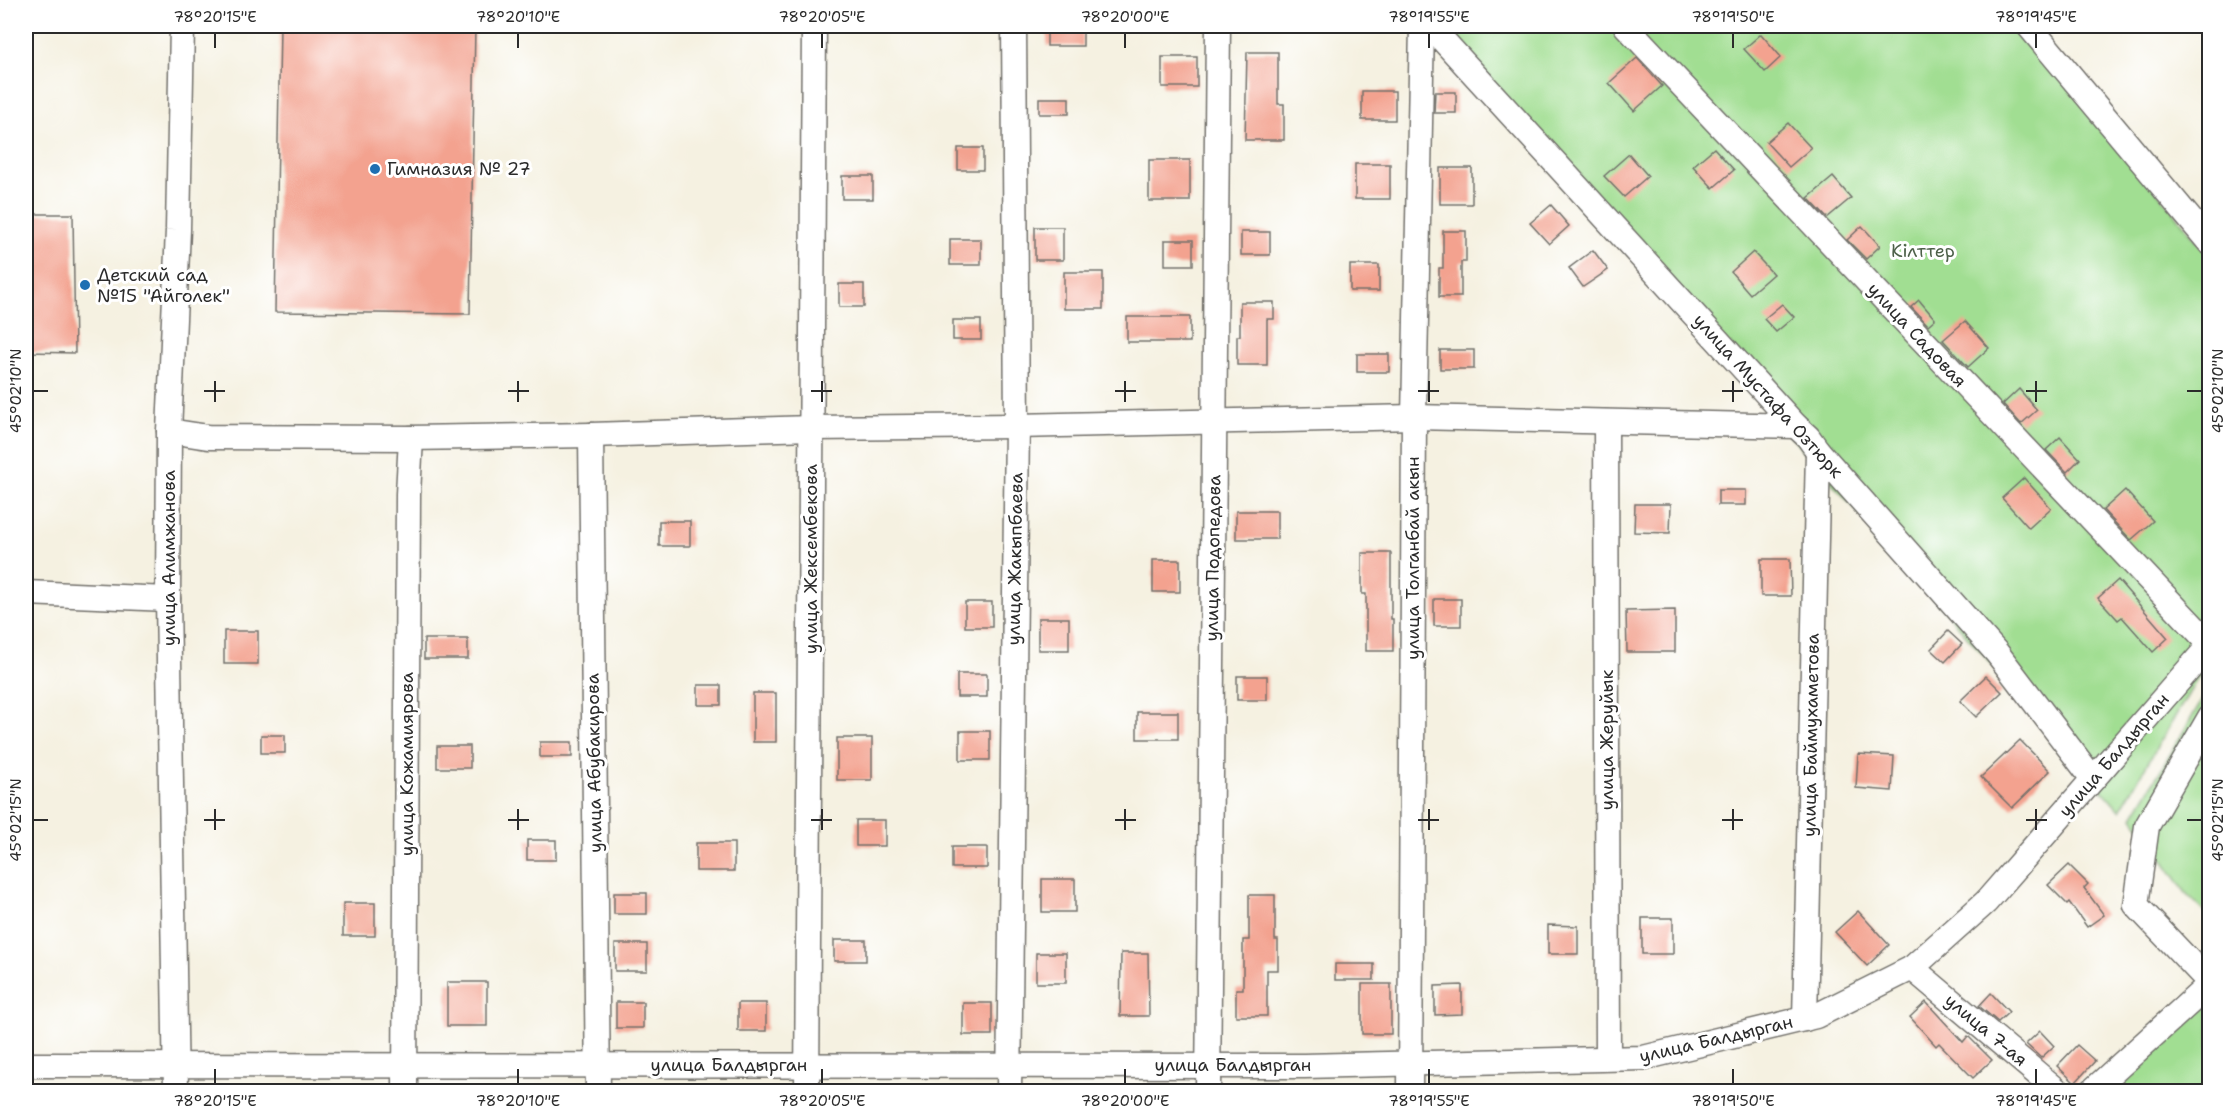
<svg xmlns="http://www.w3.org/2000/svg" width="2235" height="1117" font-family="'Shantell Sans',sans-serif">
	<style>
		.green { fill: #a1de92; stroke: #66845e; stroke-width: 1.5 }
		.building { fill: #f3a28f }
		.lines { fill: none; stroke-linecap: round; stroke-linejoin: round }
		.minor-casing { stroke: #72706b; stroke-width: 27 }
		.minor { stroke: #fff; stroke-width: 24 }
		.ticks { fill: none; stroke: #2b2b2b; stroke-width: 2 }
		.poi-dot { fill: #1f6fb2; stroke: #fff; stroke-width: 2 }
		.labels { text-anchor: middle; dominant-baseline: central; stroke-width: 6; stroke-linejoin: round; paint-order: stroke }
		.poi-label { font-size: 18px; fill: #2b2b2b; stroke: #fff; text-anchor: start }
		.park-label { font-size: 18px; fill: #4e614a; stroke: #fff }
		.street-label { font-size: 18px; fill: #2b2b2b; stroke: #fff }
		.neatline { fill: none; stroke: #2b2b2b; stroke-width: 2 }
		.ticks-label { font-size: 15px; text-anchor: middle; fill: #2b2b2b }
	</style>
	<rect width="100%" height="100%" fill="#fff"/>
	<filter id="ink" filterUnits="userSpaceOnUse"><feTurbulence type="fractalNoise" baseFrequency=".0167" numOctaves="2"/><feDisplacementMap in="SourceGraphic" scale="12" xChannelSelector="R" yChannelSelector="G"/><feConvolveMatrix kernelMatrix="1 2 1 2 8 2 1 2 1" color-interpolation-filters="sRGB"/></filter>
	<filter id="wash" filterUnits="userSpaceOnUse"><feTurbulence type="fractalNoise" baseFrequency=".008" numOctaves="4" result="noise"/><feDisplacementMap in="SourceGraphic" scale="24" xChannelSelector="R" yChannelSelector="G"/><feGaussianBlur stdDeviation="1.35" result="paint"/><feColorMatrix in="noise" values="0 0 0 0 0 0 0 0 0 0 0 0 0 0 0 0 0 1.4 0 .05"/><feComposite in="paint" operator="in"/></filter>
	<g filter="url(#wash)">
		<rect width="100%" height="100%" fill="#f5f1e1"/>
		<!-- green -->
		<g class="green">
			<path d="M1430,26H2025L2209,256V659L2120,810Z"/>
			<path d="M2209,688V916L2186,893L2133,817Z"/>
			<path d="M2209,993V1091H2096Z"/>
		</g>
		<g id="blocks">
			<!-- building -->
			<g class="building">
				<path d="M280,26H475L470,314L275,312Z"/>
				<rect x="1047" y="32" width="36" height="14"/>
				<path d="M1761,34L1781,57L1765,72L1744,49Z"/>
				<path d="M1247,52H1278V104H1284V140H1245Z"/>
				<rect x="1162" y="57" width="35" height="30"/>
				<path d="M1637,58L1662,86L1634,111L1609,83Z"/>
				<rect x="1362" y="91" width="33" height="29"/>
				<path d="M1435,92H1456V113H1434Z"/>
				<rect x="1039" y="98" width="30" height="16"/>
				<path d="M1788,123L1811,148L1789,167L1766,142Z"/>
				<rect x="958" y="148" width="25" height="22"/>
				<path d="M1714,148L1734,170L1713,188L1693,166Z"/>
				<path d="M1629,154L1648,176L1624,197L1604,176Z"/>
				<rect x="1149" y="160" width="41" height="41"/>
				<rect x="1355" y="164" width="35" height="35"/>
				<rect x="1440" y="168" width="32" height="36"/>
				<rect x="842" y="176" width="31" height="23"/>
				<path d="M1833,177L1851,198L1827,218L1808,198Z"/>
				<path d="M1551,205L1569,226L1549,244L1530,223Z"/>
				<path d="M26,214H73L75,353L28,352V298H26Z"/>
				<path d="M1862,226L1880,246L1866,259L1847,240Z"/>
				<rect x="1035" y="227" width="28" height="33"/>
				<path d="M1443,231H1466V262H1461V297H1439V268H1443Z"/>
				<rect x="1241" y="232" width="29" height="23"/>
				<rect x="950" y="239" width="31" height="26"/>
				<rect x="1165" y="240" width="28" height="25"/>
				<path d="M1593,250L1608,270L1583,287L1569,268Z"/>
				<path d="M1753,252L1773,274L1750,294L1731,272Z"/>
				<rect x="1350" y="265" width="29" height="26"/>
				<rect x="1064" y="272" width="39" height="37"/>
				<rect x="839" y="284" width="25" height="23"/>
				<path d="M1919,300L1935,319L1928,325L1911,307Z"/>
				<path d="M1240,302H1274V319H1267V365H1237V336H1240Z"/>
				<path d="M1782,304L1794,317L1776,332L1764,319Z"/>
				<rect x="1127" y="317" width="63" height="25"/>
				<rect x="953" y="320" width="28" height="20"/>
				<path d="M1965,321L1989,348L1968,367L1943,340Z"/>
				<rect x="1440" y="350" width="34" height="19"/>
				<rect x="1357" y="354" width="32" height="18"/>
				<path d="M2019,389L2037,410L2021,424L2003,404Z"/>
				<path d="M2060,437L2080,459L2067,472L2046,450Z"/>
				<path d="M2024,478L2051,508L2029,528L2002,498Z"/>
				<rect x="1718" y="490" width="28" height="15"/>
				<path d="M2125,490L2153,521L2131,540L2103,510Z"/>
				<path d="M1635,504H1671L1670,533L1634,532Z"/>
				<rect x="1236" y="511" width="41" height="28"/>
				<rect x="659" y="521" width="31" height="25"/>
				<path d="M1362,553H1391V619H1393V651H1366V594H1362Z"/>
				<path d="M1761,559H1790L1791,596H1761Z"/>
				<rect x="1153" y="560" width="27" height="32"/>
				<path d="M2118,580L2168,638L2153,652L2122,617L2118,620L2098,598Z"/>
				<rect x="1434" y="599" width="27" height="27"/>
				<rect x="965" y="602" width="27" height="25"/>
				<path d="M1675,610V652H1627L1626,611Z"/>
				<rect x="1038" y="618" width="31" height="32"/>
				<rect x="224" y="631" width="34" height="33"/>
				<path d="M1948,631L1962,644L1945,662L1931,649Z"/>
				<rect x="424" y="639" width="44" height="20"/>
				<rect x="957" y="674" width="30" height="23"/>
				<rect x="1237" y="676" width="30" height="24"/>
				<path d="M1986,676L2002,692L1976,717L1960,701Z"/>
				<rect x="698" y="685" width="23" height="20"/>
				<rect x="753" y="693" width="23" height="49"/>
				<rect x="1137" y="712" width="41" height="27"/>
				<rect x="960" y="731" width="30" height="29"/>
				<rect x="261" y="735" width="24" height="18"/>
				<rect x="837" y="738" width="35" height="42"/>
				<path d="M2020,740L2050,771L2012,808L1981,777Z"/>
				<rect x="540" y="742" width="32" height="15"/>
				<rect x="437" y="746" width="33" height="22"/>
				<path d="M1858,754L1894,756L1892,791L1856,788Z"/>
				<rect x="856" y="820" width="29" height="26"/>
				<rect x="527" y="840" width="29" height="20"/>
				<rect x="696" y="843" width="38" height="28"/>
				<rect x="952" y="847" width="35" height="21"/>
				<path d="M2069,865L2088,884L2084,888L2104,915L2087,927L2069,902L2067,904L2048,885Z"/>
				<rect x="1042" y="879" width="33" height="33"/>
				<rect x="614" y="893" width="33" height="21"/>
				<path d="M1249,895H1275V940H1278V970H1267V1016H1236V989H1243V940H1249Z"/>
				<rect x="343" y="903" width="32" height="33"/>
				<path d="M1858,911L1889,945L1867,966L1835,932Z"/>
				<rect x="1642" y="918" width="31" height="36"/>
				<path d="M1548,925L1578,926V954H1548Z"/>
				<rect x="834" y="940" width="32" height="21"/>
				<rect x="615" y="944" width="32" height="27"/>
				<rect x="1036" y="953" width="30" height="30"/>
				<path d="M1121,953H1148L1149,1016H1120Z"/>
				<rect x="1335" y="964" width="39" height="16"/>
				<rect x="447" y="982" width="40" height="44"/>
				<rect x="1362" y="984" width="29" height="50"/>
				<path d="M1462,985V1014L1435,1015V986Z"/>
				<path d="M1991,993L2009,1012L1998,1022L1979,1006Z"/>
				<rect x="616" y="1002" width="27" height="26"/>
				<path d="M1926,1002L1963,1042L1968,1036L1992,1060L1973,1078L1939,1043L1936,1046L1910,1017Z"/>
				<rect x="738" y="1003" width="28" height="28"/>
				<rect x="963" y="1003" width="29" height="32"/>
				<path d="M2040,1031L2054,1046L2041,1058L2026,1044Z"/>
				<path d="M2077,1045L2095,1061L2075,1083L2057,1066Z"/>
			</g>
		</g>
	</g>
	<g filter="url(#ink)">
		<use href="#blocks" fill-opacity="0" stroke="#72706b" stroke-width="1.5"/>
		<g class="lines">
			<!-- minor casing -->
			<g class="minor-casing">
				<g id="minor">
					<path d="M1430,26L1796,426L1808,437L1818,451L1997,653L2093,779"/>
					<path d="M1626,26L2210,644"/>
					<path d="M2029,26L2210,243"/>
					<path d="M1606,422L1608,1058"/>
					<path d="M169,431L208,437L411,438L591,435L812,428L1017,426L1414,417L1796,426"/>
					<path d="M591,435L598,1092"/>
					<path d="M26,593L168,599"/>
					<path d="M2210,717L2147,826L2136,905L2210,983"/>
					<path d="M1912,968L2059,1092"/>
					<path d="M1805,1019L1818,451"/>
					<path d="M26,1065L1304,1066L1643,1058L1816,1016L1912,968L1986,902L2210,645"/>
					<path d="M176,1092L168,599L169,431L178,230L182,26"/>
					<path d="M405,1092L408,494L411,438"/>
					<path d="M807,1092L814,26"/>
					<path d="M1009,1092L1017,426L1014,26"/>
					<path d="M1208,1092L1218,26"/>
					<path d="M1410,1092L1414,417L1422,26"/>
					<path d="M2091,1092L2210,984"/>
				</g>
			</g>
			<!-- minor -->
			<use href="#minor" class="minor"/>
		</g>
	</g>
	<!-- ticks -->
	<path class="ticks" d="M215,33V48M518,33V48M822,33V48M1125,33V48M1429,33V48M1733,33V48M2036,33V48M215,381V402M518,381V402M822,381V402M1125,381V402M1429,381V402M1733,381V402M2036,381V402M33,391H48M204,391H225M508,391H529M811,391H832M1115,391H1136M1418,391H1439M1722,391H1743M2026,391H2047M2187,391H2202M215,809V830M518,809V830M822,809V830M1125,809V830M1429,809V830M1733,809V830M2036,809V830M33,820H48M204,820H225M508,820H529M811,820H832M1115,820H1136M1418,820H1439M1722,820H1743M2026,820H2047M2187,820H2202M215,1069V1084M518,1069V1084M822,1069V1084M1125,1069V1084M1429,1069V1084M1733,1069V1084M2036,1069V1084"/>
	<!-- markers -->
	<g class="poi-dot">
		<circle cx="375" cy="169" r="6"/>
		<circle cx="85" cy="285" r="6"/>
	</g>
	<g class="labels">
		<!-- poi labels -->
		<g class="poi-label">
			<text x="387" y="169">Гимназия № 27</text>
			<text x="97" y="275">Детский сад<tspan x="97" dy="21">№15 "Айголек"</tspan></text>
		</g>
		<!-- park labels -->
		<g class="park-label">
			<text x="1923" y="251">Кілттер</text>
		</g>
		<!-- street labels -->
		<g class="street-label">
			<text transform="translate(1917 335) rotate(47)">улица Садовая</text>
			<text transform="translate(1768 396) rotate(48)">улица Мустафа Озтюрк</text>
			<text transform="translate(169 558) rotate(-90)">улица Алимжанова</text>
			<text transform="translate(1213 558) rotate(-89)">улица Подопедова</text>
			<text transform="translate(1413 558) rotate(-90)">улица Толганбай акын</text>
			<text transform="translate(811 559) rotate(-90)">улица Жексембекова</text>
			<text transform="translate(1015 559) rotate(-89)">улица Жакыпбаева</text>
			<text transform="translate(1811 735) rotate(-89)">улица Баймухаметова</text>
			<text transform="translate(1607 740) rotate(-90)">улица Жеруйык</text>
			<text transform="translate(2114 755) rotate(-49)">улица Балдырган</text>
			<text transform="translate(594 763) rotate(-91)">улица Абубакирова</text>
			<text transform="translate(407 764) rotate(-90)">улица Кожамиярова</text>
			<text transform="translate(1986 1030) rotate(40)">улица 7-ая</text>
			<text transform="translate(1716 1039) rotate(-13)">улица Балдырган</text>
			<text x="729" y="1065">улица Балдырган</text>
			<text x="1233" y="1065">улица Балдырган</text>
		</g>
	</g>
	<!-- margin -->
	<rect width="2235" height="1117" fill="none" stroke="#fff" stroke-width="66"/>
	<rect x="33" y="33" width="2169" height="1051" class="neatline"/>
	<g class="ticks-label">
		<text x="215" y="22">78°20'15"E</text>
		<text x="518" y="22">78°20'10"E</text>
		<text x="822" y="22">78°20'05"E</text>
		<text x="1125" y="22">78°20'00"E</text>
		<text x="1429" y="22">78°19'55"E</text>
		<text x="1733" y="22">78°19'50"E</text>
		<text x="2036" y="22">78°19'45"E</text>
		<text transform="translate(2218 391) rotate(-90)" y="5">45°02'10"N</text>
		<text transform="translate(16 391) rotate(-90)" y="5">45°02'10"N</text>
		<text transform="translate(2218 820) rotate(-90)" y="5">45°02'15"N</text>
		<text transform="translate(16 820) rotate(-90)" y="5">45°02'15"N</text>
		<text x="215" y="1106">78°20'15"E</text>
		<text x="518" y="1106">78°20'10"E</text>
		<text x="822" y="1106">78°20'05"E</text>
		<text x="1125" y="1106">78°20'00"E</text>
		<text x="1429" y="1106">78°19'55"E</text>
		<text x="1733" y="1106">78°19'50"E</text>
		<text x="2036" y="1106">78°19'45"E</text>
	</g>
</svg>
